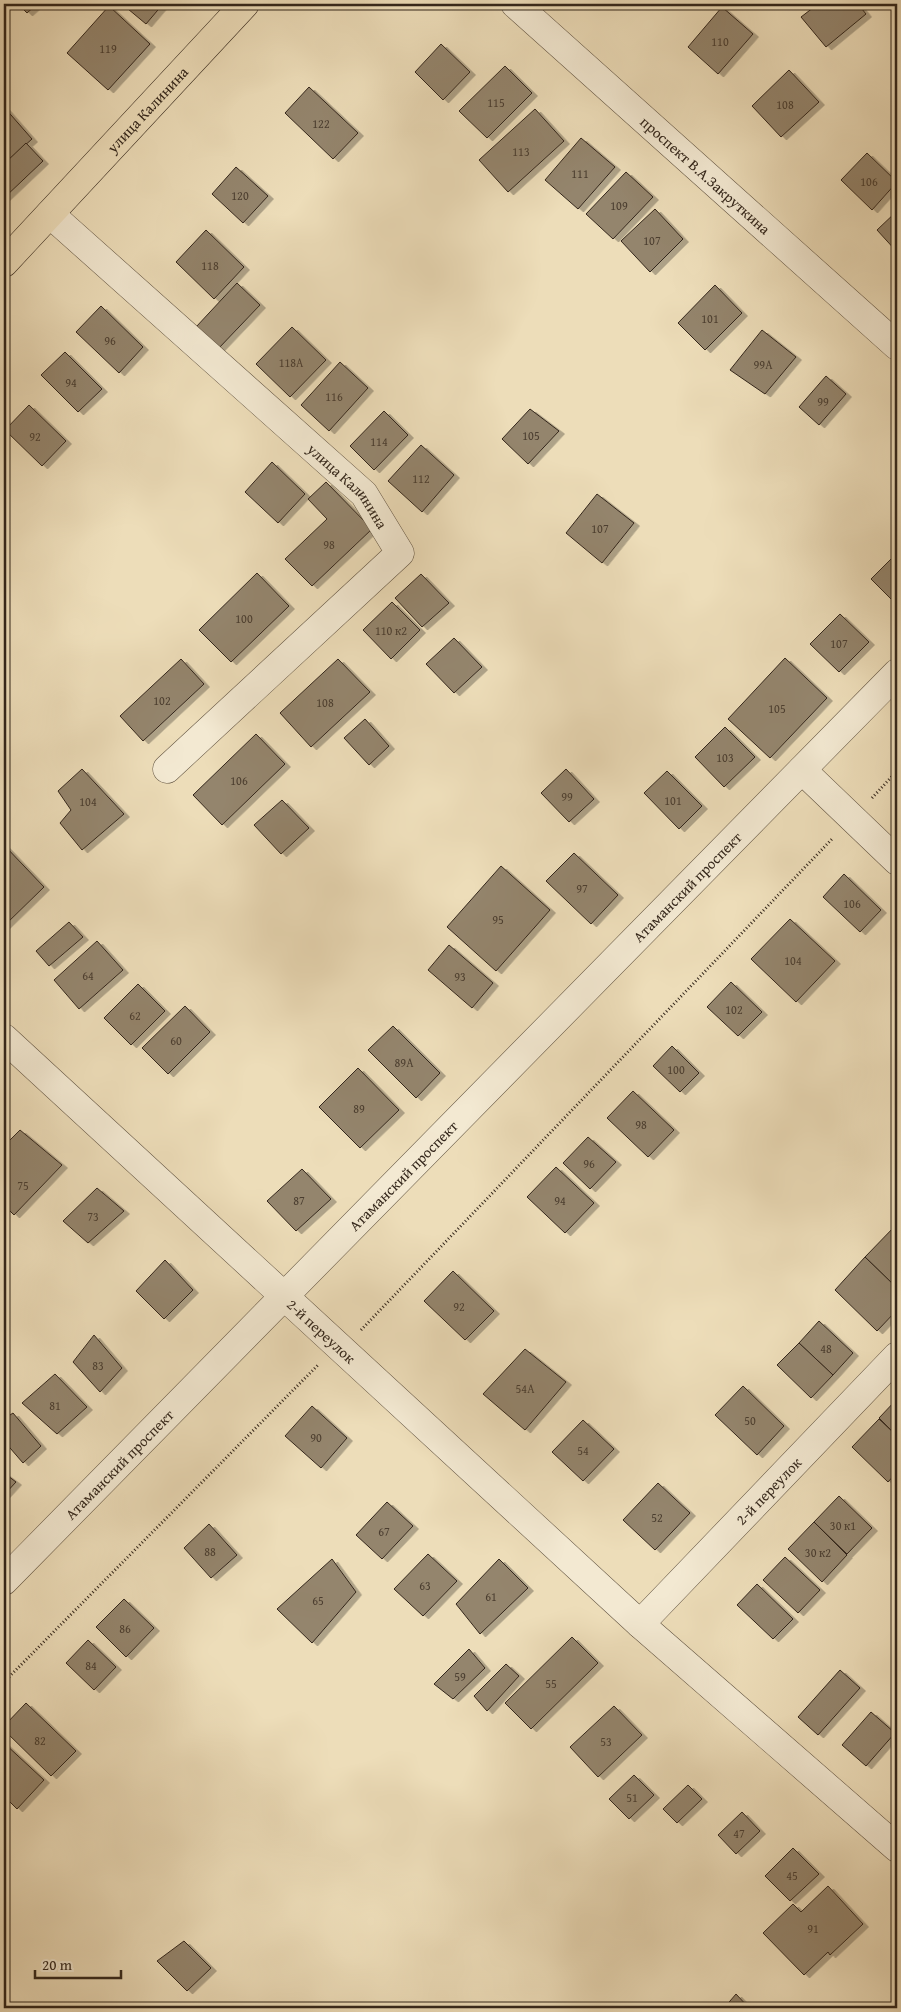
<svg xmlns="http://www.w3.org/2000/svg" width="901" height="2012" font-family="'Gentium Book Plus',serif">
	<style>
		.building { fill: #94856d; stroke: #33261b; filter: url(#shadow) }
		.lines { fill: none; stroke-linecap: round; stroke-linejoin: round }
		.minor-casing { stroke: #625442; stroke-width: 29 }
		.major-casing { stroke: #33261b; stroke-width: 29 }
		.path { stroke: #33261b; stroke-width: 3; stroke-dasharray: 1 2.5; stroke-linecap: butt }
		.minor { stroke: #f3e9d2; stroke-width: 28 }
		.major { stroke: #edddb9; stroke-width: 28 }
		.labels { text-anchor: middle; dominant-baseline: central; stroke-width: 4; stroke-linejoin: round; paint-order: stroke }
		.number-label { font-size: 12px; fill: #4b3e30 }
		.street-label { font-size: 15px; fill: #33261b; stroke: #f3e9d2 }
	</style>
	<defs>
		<filter id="shadow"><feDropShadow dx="5.5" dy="3" stdDeviation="0" flood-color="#0004"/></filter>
	</defs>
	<rect width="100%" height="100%" fill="#edddb9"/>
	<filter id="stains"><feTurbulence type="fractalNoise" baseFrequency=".004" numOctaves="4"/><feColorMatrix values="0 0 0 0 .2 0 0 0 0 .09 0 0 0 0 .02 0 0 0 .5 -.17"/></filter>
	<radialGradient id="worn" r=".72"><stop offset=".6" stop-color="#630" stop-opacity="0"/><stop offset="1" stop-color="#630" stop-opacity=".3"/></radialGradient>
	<!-- building -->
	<g class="building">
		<path d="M18,4H37L27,13Z"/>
		<path d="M122,4H163L146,24Z"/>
		<path d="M818,4H858L866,14L826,47L801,17Z"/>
		<path d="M109,6L150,44L108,90L67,53Z"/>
		<path d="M722,7L753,34L718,74L688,47Z"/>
		<path d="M441,44L470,72L443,100L415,72Z"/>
		<path d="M505,66L532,93L487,138L459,111Z"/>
		<path d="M789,70L819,102L781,137L752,106Z"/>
		<path d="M309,87L358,133L333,159L285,113Z"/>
		<path d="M4,107L32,139L4,164Z"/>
		<path d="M535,109L564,141L508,192L479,160Z"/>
		<path d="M581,138L615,167L578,209L545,180Z"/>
		<path d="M26,143L43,161L4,198V164Z"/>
		<path d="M867,153L897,182L872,210L841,180Z"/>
		<path d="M236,167L268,196L243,223L212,194Z"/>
		<path d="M626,172L653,197L613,239L586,214Z"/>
		<path d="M655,209L683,239L650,272L621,241Z"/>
		<path d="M897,211V252L877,230Z"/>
		<path d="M206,230L244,267L214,299L176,262Z"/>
		<path d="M237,283L260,305L218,349L196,327Z"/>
		<path d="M715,285L742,313L705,350L678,323Z"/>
		<path d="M101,306L143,347L119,373L76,332Z"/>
		<path d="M292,327L326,360L290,397L256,364Z"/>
		<path d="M762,330L796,357L765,394L730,370Z"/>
		<path d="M65,352L102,389L78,412L41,375Z"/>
		<path d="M340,362L368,388L329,431L301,405Z"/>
		<path d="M826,376L846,394L819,425L799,407Z"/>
		<path d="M29,405L66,441L42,466L5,430Z"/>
		<path d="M530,409L559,431L528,464L502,439Z"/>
		<path d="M384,411L408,435L374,470L350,446Z"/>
		<path d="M421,445L454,475L422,512L388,481Z"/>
		<path d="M272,462L305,494L278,523L245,492Z"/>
		<path d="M326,482L372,529L312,586L285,559L327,519L308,499Z"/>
		<path d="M597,494L634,523L602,563L566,533Z"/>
		<path d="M897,553V605L871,579Z"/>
		<path d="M257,573L289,606L231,662L199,630Z"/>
		<path d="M421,574L449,603L422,627L395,598Z"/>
		<path d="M392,602L420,630L391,659L363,630Z"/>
		<path d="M840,614L869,642L839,672L810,644Z"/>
		<path d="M454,638L482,667L454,693L426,664Z"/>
		<path d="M785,658L827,698L770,758L728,719Z"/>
		<path d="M181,659L204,684L143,741L120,716Z"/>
		<path d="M338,659L370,692L311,747L280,713Z"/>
		<path d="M365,719L389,746L369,765L344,738Z"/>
		<path d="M725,727L755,757L724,787L695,757Z"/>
		<path d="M256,734L285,764L222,825L193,795Z"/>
		<path d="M82,769L124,814L82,850L60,823L71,810L58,791Z"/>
		<path d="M566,769L594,799L569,822L541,793Z"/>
		<path d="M667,771L702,806L679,829L644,793Z"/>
		<path d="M282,800L309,828L281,854L254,825Z"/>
		<path d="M4,845L44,887L4,926Z"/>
		<path d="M574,853L618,895L591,924L546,881Z"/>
		<path d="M501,866L550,910L496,971L447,927Z"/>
		<path d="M844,874L881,910L860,932L823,897Z"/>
		<path d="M790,919L835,961L796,1002L751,959Z"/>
		<path d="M69,922L83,937L49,966L36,951Z"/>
		<path d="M97,941L123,970L79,1009L54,980Z"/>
		<path d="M449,945L493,983L472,1008L428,970Z"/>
		<path d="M731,982L762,1012L738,1036L707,1007Z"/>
		<path d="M138,984L165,1011L131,1045L104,1018Z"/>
		<path d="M185,1006L210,1032L168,1074L142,1048Z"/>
		<path d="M393,1026L440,1073L416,1098L368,1050Z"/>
		<path d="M672,1046L699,1073L680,1092L653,1066Z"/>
		<path d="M358,1068L399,1110L360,1148L319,1107Z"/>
		<path d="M633,1091L674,1130L648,1157L607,1118Z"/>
		<path d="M20,1130L62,1165L14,1215L4,1205V1146Z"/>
		<path d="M588,1137L616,1162L590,1189L563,1163Z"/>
		<path d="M556,1167L594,1203L565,1233L527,1197Z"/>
		<path d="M302,1169L331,1199L296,1231L267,1201Z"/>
		<path d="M97,1188L124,1211L88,1243L63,1221Z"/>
		<path d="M897,1224V1288L865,1257Z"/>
		<path d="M865,1257L897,1288V1310L877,1331L835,1290Z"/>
		<path d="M165,1260L193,1290L164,1319L136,1291Z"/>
		<path d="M453,1271L494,1311L465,1340L424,1301Z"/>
		<path d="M819,1321L853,1353L833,1375L799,1343Z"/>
		<path d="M94,1335L122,1368L100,1392L73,1362Z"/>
		<path d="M799,1343L833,1375L811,1398L777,1365Z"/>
		<path d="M525,1349L566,1382L525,1430L483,1394Z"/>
		<path d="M55,1374L87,1407L57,1434L22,1403Z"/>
		<path d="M743,1386L784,1426L757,1455L715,1415Z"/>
		<path d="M897,1399V1436L879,1418Z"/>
		<path d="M312,1406L347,1438L321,1468L285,1436Z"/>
		<path d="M13,1413L41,1446L23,1463L4,1441V1419Z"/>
		<path d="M879,1419L897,1436V1472L888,1482L852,1447Z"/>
		<path d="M583,1420L614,1449L583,1481L552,1452Z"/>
		<path d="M4,1473L16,1482L4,1495Z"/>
		<path d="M658,1483L690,1513L655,1550L623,1520Z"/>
		<path d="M839,1496L872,1528L847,1554L814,1522Z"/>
		<path d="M387,1502L413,1526L382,1559L356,1535Z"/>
		<path d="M814,1522L847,1555L822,1582L788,1549Z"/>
		<path d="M209,1524L237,1555L211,1578L184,1548Z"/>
		<path d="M428,1554L457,1581L423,1616L394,1589Z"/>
		<path d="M785,1557L820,1590L798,1613L763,1580Z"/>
		<path d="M332,1559L356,1592L312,1643L277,1609Z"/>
		<path d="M499,1559L528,1588L480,1634L456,1604Z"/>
		<path d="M757,1584L793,1619L773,1639L737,1605Z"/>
		<path d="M124,1599L154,1628L126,1657L96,1627Z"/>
		<path d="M572,1637L598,1663L531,1729L505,1703Z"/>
		<path d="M88,1640L116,1667L94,1690L66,1663Z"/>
		<path d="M469,1649L485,1668L453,1699L434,1684Z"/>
		<path d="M506,1664L519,1676L487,1711L474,1696Z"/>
		<path d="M840,1670L860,1688L818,1735L798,1717Z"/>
		<path d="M26,1703L76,1751L51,1776L4,1730V1726Z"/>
		<path d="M614,1706L642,1735L598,1777L570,1747Z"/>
		<path d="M871,1712L895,1733L866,1766L842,1745Z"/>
		<path d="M4,1743L44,1780L17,1809L4,1796Z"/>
		<path d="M634,1775L654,1795L629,1819L609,1799Z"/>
		<path d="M688,1785L702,1799L677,1823L663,1809Z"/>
		<path d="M742,1812L760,1831L736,1854L718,1835Z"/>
		<path d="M793,1848L819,1874L790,1901L765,1876Z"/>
		<path d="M828,1886L863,1924L830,1955L828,1952L804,1975L763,1933L793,1904L801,1912Z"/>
		<path d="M184,1941L211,1968L187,1991L157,1961Z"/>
		<path d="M736,1994L749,2008H724Z"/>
	</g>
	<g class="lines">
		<!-- minor casing -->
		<g class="minor-casing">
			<g id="minor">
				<path id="s1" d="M515,4L897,346"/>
				<path id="s2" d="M50,214L364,494L400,553L167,769"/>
				<path d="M802,770L897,861"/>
				<path id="s3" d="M4,1038L640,1624L897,1848"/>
				<path id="s4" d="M4,1581L897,673"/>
				<path id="s5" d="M640,1624L897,1356"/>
			</g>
		</g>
		<!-- major casing -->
		<g class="major-casing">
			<g id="major">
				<path id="s6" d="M4,263L245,4"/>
			</g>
		</g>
		<!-- path -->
		<g class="path">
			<path d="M872,798L897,771"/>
			<path d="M361,1330L833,838"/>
			<path d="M4,1682L318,1365"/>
		</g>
		<!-- minor -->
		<use href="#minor" class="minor"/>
		<!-- major -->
		<use href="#major" class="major"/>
	</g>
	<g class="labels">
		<!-- number labels -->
		<g class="number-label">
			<text x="720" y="41">110</text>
			<text x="108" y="48">119</text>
			<text x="496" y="102">115</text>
			<text x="785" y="104">108</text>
			<text x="321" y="123">122</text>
			<text x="521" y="151">113</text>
			<text x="580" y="173">111</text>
			<text x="869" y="181">106</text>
			<text x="240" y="195">120</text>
			<text x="619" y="205">109</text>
			<text x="652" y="240">107</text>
			<text x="210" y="265">118</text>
			<text x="710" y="318">101</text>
			<text x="110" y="340">96</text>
			<text x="291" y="362">118А</text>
			<text x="763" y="364">99А</text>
			<text x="71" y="382">94</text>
			<text x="334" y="396">116</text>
			<text x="823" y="401">99</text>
			<text x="531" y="435">105</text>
			<text x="35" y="436">92</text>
			<text x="379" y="441">114</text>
			<text x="421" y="478">112</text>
			<text x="600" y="528">107</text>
			<text x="329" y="544">98</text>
			<text x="244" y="618">100</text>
			<text x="391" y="630">110 к2</text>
			<text x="839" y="643">107</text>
			<text x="162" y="700">102</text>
			<text x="325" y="702">108</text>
			<text x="777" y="708">105</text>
			<text x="725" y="757">103</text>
			<text x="239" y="780">106</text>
			<text x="567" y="796">99</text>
			<text x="673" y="800">101</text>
			<text x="88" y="801">104</text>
			<text x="582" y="888">97</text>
			<text x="852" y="903">106</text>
			<text x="498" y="919">95</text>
			<text x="793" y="960">104</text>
			<text x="88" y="975">64</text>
			<text x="460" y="976">93</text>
			<text x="734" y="1009">102</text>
			<text x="135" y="1015">62</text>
			<text x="176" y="1040">60</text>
			<text x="404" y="1062">89А</text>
			<text x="676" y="1069">100</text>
			<text x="359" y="1108">89</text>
			<text x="641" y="1124">98</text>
			<text x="589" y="1163">96</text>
			<text x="23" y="1185">75</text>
			<text x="299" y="1200">87</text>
			<text x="560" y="1200">94</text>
			<text x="93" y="1216">73</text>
			<text x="459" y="1306">92</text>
			<text x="826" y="1348">48</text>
			<text x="98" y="1365">83</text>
			<text x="525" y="1388">54А</text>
			<text x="55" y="1405">81</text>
			<text x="750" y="1420">50</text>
			<text x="316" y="1437">90</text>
			<text x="583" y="1450">54</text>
			<text x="657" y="1517">52</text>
			<text x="843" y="1525">30 к1</text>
			<text x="384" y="1531">67</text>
			<text x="210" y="1551">88</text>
			<text x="818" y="1552">30 к2</text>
			<text x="425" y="1585">63</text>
			<text x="491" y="1596">61</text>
			<text x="318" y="1600">65</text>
			<text x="125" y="1628">86</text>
			<text x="91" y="1665">84</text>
			<text x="460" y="1676">59</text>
			<text x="551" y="1683">55</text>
			<text x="40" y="1740">82</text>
			<text x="606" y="1741">53</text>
			<text x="632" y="1797">51</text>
			<text x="739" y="1833">47</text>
			<text x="792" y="1875">45</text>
			<text x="813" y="1928">91</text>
		</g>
		<!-- street labels -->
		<g class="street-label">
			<text stroke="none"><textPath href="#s6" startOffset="210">улица Калинина</textPath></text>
			<text stroke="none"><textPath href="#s1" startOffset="256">проспект В.А.Закруткина</textPath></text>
			<text stroke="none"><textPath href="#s2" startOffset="404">улица Калинина</textPath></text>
			<text stroke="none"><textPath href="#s4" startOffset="974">Атаманский проспект</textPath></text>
			<text stroke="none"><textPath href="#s4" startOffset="569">Атаманский проспект</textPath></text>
			<text stroke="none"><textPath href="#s3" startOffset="432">2-й переулок</textPath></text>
			<text stroke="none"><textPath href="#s4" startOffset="164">Атаманский проспект</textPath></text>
			<text stroke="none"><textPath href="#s5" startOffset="185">2-й переулок</textPath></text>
		</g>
	</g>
	<!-- margin -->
	<rect width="901" height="2012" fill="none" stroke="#edddb9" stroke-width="20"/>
	<rect x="5" y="5" width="891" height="2002" fill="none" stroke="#33261b" stroke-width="2.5"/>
	<rect x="10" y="10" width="881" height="1992" fill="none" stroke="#33261b"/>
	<!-- scale -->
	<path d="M35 1970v8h86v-8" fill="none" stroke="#33261b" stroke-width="2.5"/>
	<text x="42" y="1970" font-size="15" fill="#33261b" stroke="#f3e9d2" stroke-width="4" paint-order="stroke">20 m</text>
	<rect width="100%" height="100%" filter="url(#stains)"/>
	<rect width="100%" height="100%" fill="url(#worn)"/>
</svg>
